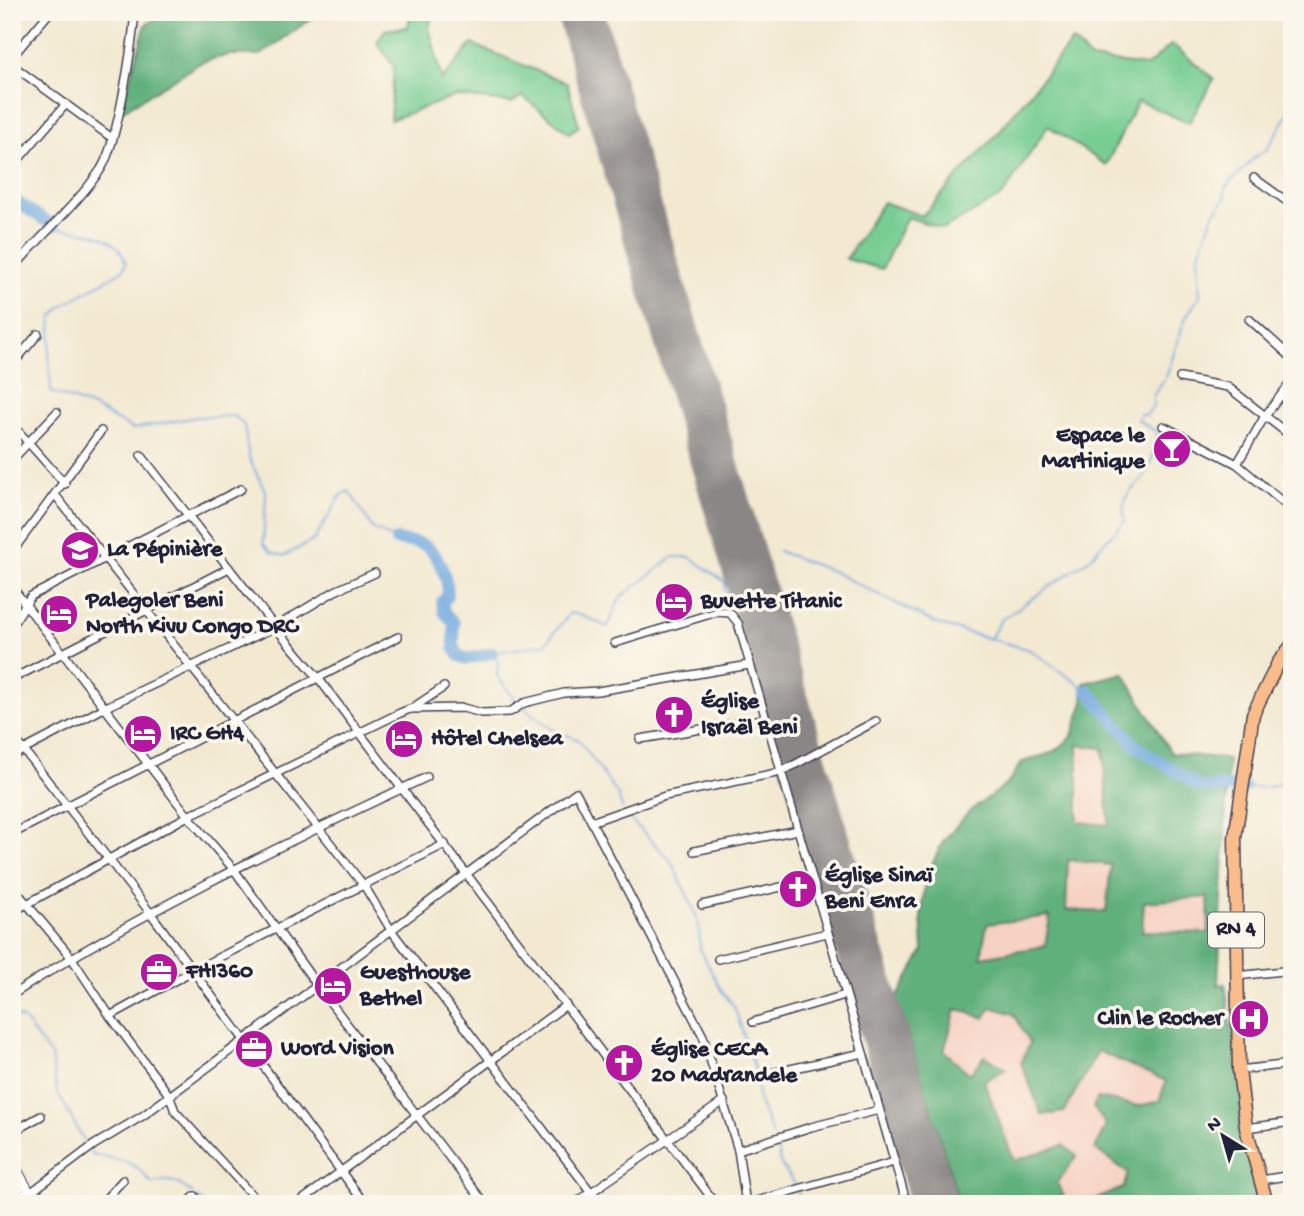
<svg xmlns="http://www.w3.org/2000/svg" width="1304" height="1216" font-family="'Gochi Hand',sans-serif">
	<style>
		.built { fill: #f6d2c3 }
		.green { fill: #77cd92; stroke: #4c7866; stroke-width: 2 }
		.forest { fill: #61b07c; stroke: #42695c; stroke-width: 2; fill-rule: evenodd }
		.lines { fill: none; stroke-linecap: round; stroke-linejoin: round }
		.stream { stroke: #70a8df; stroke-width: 2 }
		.river { stroke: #70a8df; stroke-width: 12 }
		.runway { stroke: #8a8686; stroke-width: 47 }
		.minor-casing { stroke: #414052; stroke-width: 10 }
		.tertiary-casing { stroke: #414052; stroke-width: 11 }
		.trunk-casing { stroke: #414052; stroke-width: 15 }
		.minor { stroke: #fff; stroke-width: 7 }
		.tertiary { stroke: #fff; stroke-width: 9 }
		.trunk { stroke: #fabc8b; stroke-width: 12 }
		.labels { text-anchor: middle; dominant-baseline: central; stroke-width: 7; stroke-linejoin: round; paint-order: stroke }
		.shield { fill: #fbf7ec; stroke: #636270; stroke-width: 2 }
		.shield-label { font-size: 21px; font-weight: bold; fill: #22223b }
		.poi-label { font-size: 23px; font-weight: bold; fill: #22223b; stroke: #fbf7ec; text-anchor: start }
	</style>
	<rect width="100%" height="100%" fill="#fbf7ec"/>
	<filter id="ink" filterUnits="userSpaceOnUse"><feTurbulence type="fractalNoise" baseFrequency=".0143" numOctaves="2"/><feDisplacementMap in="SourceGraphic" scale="14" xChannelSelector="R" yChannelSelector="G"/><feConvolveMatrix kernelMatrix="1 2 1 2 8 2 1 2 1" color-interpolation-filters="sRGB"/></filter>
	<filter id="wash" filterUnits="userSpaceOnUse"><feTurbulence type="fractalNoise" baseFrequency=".00686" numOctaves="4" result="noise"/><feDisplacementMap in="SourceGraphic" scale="28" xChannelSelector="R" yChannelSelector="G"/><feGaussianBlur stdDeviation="1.57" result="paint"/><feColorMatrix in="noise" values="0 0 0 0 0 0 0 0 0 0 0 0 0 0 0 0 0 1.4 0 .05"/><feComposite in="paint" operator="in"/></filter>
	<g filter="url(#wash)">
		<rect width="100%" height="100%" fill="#f3e9d1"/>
		<!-- built -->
		<g class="built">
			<path d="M1078,744L1104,748L1110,825L1078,822Z"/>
			<path d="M1068,860L1111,865L1106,913L1066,910Z"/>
			<path d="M1208,897L1210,933L1142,931L1144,902Z"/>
			<path d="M1051,916L1045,946L981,958L987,924Z"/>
			<path d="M991,1007L1014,1014L1064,1111L1098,1051L1166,1081L1159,1101L1139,1106L1098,1098L1106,1125L1128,1172L1123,1188L1084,1204H1067L1057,1182L1077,1156L1063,1145L1014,1162L984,1081L1005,1069L970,1074L943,1051L956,1008Z"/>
		</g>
		<!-- green -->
		<g class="green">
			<path d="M411,12H433L429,27L442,80L472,44L567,83L579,126L569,133L522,96L512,103L456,96L390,120L394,67L377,42L385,30L408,27Z"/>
			<path d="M1072,41L1091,59L1147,66L1172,44L1214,79L1189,123L1138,101L1106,165L1048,126L1003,195L944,229L907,217L882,269L846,259L883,202L922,216L998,133Z"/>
		</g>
		<!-- forest -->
		<g class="forest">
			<path d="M170,12H320L261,55H229L202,62L120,112L146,24Z"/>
			<path d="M1124,673L1171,753L1228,759L1218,985L1225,984L1259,1204H1084L1123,1188L1128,1173L1095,1149L1106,1125L1093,1107L1098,1098L1139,1106L1159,1101L1166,1081L1098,1051L1064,1112L1042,1115L1021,1063L1030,1043L1014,1014L991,1007L985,1018L956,1009L944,1051L970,1074L985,1056L1006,1069L984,1081L1014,1161L1063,1145L1077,1156L1057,1182L1067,1204H960L897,998L923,951L921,915L926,876L944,840L970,811L1007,784L1022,762L1054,752L1071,738L1083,705L1084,683ZM1078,745L1103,748L1109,825L1078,822ZM1068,860L1111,865L1106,912L1066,910ZM1208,897L1209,933L1142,931L1144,902ZM1050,916L1045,946L981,957L987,924Z"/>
		</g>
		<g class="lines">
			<!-- stream -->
			<g class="stream">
				<path d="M57,228C84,233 114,230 126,262L123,270L61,307L52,318L49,358L51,392L93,407L133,429L196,417L235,416L244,425L249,458L266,493L263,544L271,552L284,556L314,540L341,495L349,491L373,529L396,540"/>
				<path d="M778,551L834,572L937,624L1030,650L1087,690"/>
				<path d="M990,639L1001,620L1091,558C1100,543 1114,535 1125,521C1119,492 1134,492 1147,472C1153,462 1155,445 1158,433L1137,419L1141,414L1146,415L1153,406V396L1167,375L1185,319L1200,295L1198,257L1213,215L1225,198V188L1255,157L1267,149L1292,108"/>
				<path d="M517,702L497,676L498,662L492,653L545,644L570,613L581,615L607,627L620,598L673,557H690L725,582V589L740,621"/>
				<path d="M524,708L552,729L579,740L618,795L622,808"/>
				<path d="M1248,787L1266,788L1292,780"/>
				<path d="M624,813L671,861L692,905L699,925L700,949L721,990L734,1006L755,1070L759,1102L773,1136"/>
				<path d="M845,979L912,1204"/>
				<path d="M12,1014L24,1020L51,1056L57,1092L87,1146"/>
				<path d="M775,1141L781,1165L796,1186"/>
				<path d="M90,1151L92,1154C106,1158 123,1158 136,1167C142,1171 146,1178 152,1183C171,1178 179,1182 193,1194"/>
				<path d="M798,1192L802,1204"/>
				<path d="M197,1198L204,1204"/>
			</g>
			<!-- river -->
			<g class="river">
				<path d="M12,199L54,226"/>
				<path d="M396,540C404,542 417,541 424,545C439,553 448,580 448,595L442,602L444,612L454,623V647L459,656L468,659L492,653"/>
				<path d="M1087,690L1136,746L1200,787H1244"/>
			</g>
			<!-- runway -->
			<path class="runway" d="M580,12L935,1204"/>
		</g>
	</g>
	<g filter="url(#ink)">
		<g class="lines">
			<!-- minor casing -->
			<g class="minor-casing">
				<g id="minor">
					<path d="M12,57L50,12"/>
					<path d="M12,65L112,138"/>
					<path d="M12,167L66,104"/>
					<path d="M1254,178L1292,205"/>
					<path d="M12,270C40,236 76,206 101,169C118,142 132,47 135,12"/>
					<path d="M1249,319L1292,358"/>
					<path d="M12,365L38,334"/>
					<path d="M1180,378L1228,387L1292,437"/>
					<path d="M12,424L65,484"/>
					<path d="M1163,426L1237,464L1292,510"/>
					<path d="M141,455L275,627L319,679L716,1204"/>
					<path d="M12,460L57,412"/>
					<path d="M1237,464L1265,416L1292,381"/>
					<path d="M56,496L365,887L391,930L600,1204"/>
					<path d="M12,552L101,431"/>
					<path d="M12,587L188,816L235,871L317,985L485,1204"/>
					<path d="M12,625L31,596L241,489"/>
					<path d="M615,643L717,612L730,613L738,623L907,1204"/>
					<path d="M12,679L229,568"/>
					<path d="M411,709L444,687"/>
					<path d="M12,735L152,915L365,1204"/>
					<path d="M640,739L764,719"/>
					<path d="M12,756L106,707L275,627L335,591L375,573"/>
					<path d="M594,821L665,796L781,772L876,721"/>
					<path d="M12,834L398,637"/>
					<path d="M694,851L798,830"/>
					<path d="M12,886L71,957L110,1016L169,1095L175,1111L260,1204"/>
					<path d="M702,905L812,880"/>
					<path d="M12,912L188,816L400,713L410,709L463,708L482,713L510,712L524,703L564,693L598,691L749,665"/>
					<path d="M718,959L827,933"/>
					<path d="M1237,976L1292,970"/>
					<path d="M12,995C140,912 289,841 427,777"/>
					<path d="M110,1016L192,971L445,844"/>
					<path d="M753,1022L845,995"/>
					<path d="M1239,1070L1292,1064"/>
					<path d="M772,1073L863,1053"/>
					<path d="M1246,1128L1292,1122"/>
					<path d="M12,1132L41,1116"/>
					<path d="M738,1150L811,1127L879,1110"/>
					<path d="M1261,1180L1292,1175"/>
					<path d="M12,1197L30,1193L94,1145L144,1115L576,792L703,1036L738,1150L746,1204L894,1162"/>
					<path d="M101,1204L123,1180"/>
					<path d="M187,1204L195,1196"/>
					<path d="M297,1204L566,1005"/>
					<path d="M574,1204L724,1101"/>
				</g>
			</g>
			<!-- tertiary casing -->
			<g class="tertiary-casing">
				<path id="tertiary" d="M12,1161L36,1204"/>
			</g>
			<!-- trunk casing -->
			<g class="trunk-casing">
				<path id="trunk" d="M1267,1204L1246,1128L1239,1070L1235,838L1253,714L1278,663L1292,645"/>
			</g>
			<!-- minor -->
			<use href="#minor" class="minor"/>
			<!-- tertiary -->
			<use href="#tertiary" class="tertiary"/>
			<!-- trunk -->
			<use href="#trunk" class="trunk"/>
		</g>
	</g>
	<!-- icons -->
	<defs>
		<g id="bar-disc" transform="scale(2.0125)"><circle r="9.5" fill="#b5179e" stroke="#fbf7ec"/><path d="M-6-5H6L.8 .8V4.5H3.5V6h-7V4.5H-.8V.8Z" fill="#fff"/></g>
		<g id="school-disc" transform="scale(2.0125)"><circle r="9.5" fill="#b5179e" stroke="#fbf7ec"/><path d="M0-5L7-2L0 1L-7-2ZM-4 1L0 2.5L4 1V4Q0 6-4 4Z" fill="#fff"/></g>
		<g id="hotel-disc" transform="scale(2.0125)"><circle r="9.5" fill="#b5179e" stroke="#fbf7ec"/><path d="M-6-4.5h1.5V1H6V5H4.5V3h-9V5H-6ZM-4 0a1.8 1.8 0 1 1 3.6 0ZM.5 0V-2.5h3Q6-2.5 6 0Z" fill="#fff"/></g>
		<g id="church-disc" transform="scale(2.0125)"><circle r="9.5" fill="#b5179e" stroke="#fbf7ec"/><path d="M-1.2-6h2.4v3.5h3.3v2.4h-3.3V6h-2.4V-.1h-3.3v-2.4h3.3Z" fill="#fff"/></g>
		<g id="office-disc" transform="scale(2.0125)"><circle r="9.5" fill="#b5179e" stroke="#fbf7ec"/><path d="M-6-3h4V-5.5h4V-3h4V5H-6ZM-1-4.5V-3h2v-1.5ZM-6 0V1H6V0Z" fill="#fff"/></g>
		<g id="hospital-disc" transform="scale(2.0125)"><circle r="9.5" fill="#b5179e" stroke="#fbf7ec"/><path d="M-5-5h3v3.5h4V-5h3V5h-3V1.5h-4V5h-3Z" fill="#fff"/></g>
	</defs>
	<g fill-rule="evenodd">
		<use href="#bar-disc" x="1172" y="449"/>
		<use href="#school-disc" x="80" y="550"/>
		<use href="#hotel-disc" x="674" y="602"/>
		<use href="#hotel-disc" x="59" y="614"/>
		<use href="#church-disc" x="674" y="715"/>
		<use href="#hotel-disc" x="143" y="734"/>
		<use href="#hotel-disc" x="404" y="739"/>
		<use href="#church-disc" x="798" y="889"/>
		<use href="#office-disc" x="159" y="972"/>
		<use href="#hotel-disc" x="333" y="986"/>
		<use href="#hospital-disc" x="1250" y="1019"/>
		<use href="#office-disc" x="254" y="1049"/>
		<use href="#church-disc" x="624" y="1063"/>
	</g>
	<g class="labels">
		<!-- shield labels -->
		<rect class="shield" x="1208" y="912.5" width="56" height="35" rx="5"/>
		<g class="shield-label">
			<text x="1236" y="930">RN 4</text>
		</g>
		<!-- poi labels -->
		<g class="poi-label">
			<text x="1145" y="436" text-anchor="end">Espace le<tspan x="1145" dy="26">Martinique</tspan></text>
			<text x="107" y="550">La Pépinière</text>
			<text x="86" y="601">Palegoler Beni<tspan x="86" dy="26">North Kivu Congo DRC</tspan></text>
			<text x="701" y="602">Buvette Titanic</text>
			<text x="701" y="702">Église<tspan x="701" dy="26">Israël Beni</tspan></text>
			<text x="170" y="734">IRC GH4</text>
			<text x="431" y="739">Hôtel Chelsea</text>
			<text x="825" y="876">Église Sinaï<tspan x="825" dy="26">Beni Enra</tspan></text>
			<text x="186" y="972">FHI360</text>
			<text x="360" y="973">Guesthouse<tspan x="360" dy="26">Bethel</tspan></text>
			<text x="1223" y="1019" text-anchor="end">Clin le Rocher</text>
			<text x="281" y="1049">Word Vision</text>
			<text x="651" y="1050">Église CECA<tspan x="651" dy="26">20 Madrandele</tspan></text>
		</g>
	</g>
	<!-- margin -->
	<rect width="1304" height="1216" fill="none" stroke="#fbf7ec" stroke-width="42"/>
	<!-- north arrow -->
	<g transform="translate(1223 1136) rotate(323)" stroke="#fbf7ec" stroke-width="5" paint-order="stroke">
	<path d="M0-5L12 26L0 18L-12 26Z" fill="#22223b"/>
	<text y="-10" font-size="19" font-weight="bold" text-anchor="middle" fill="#22223b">N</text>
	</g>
</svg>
